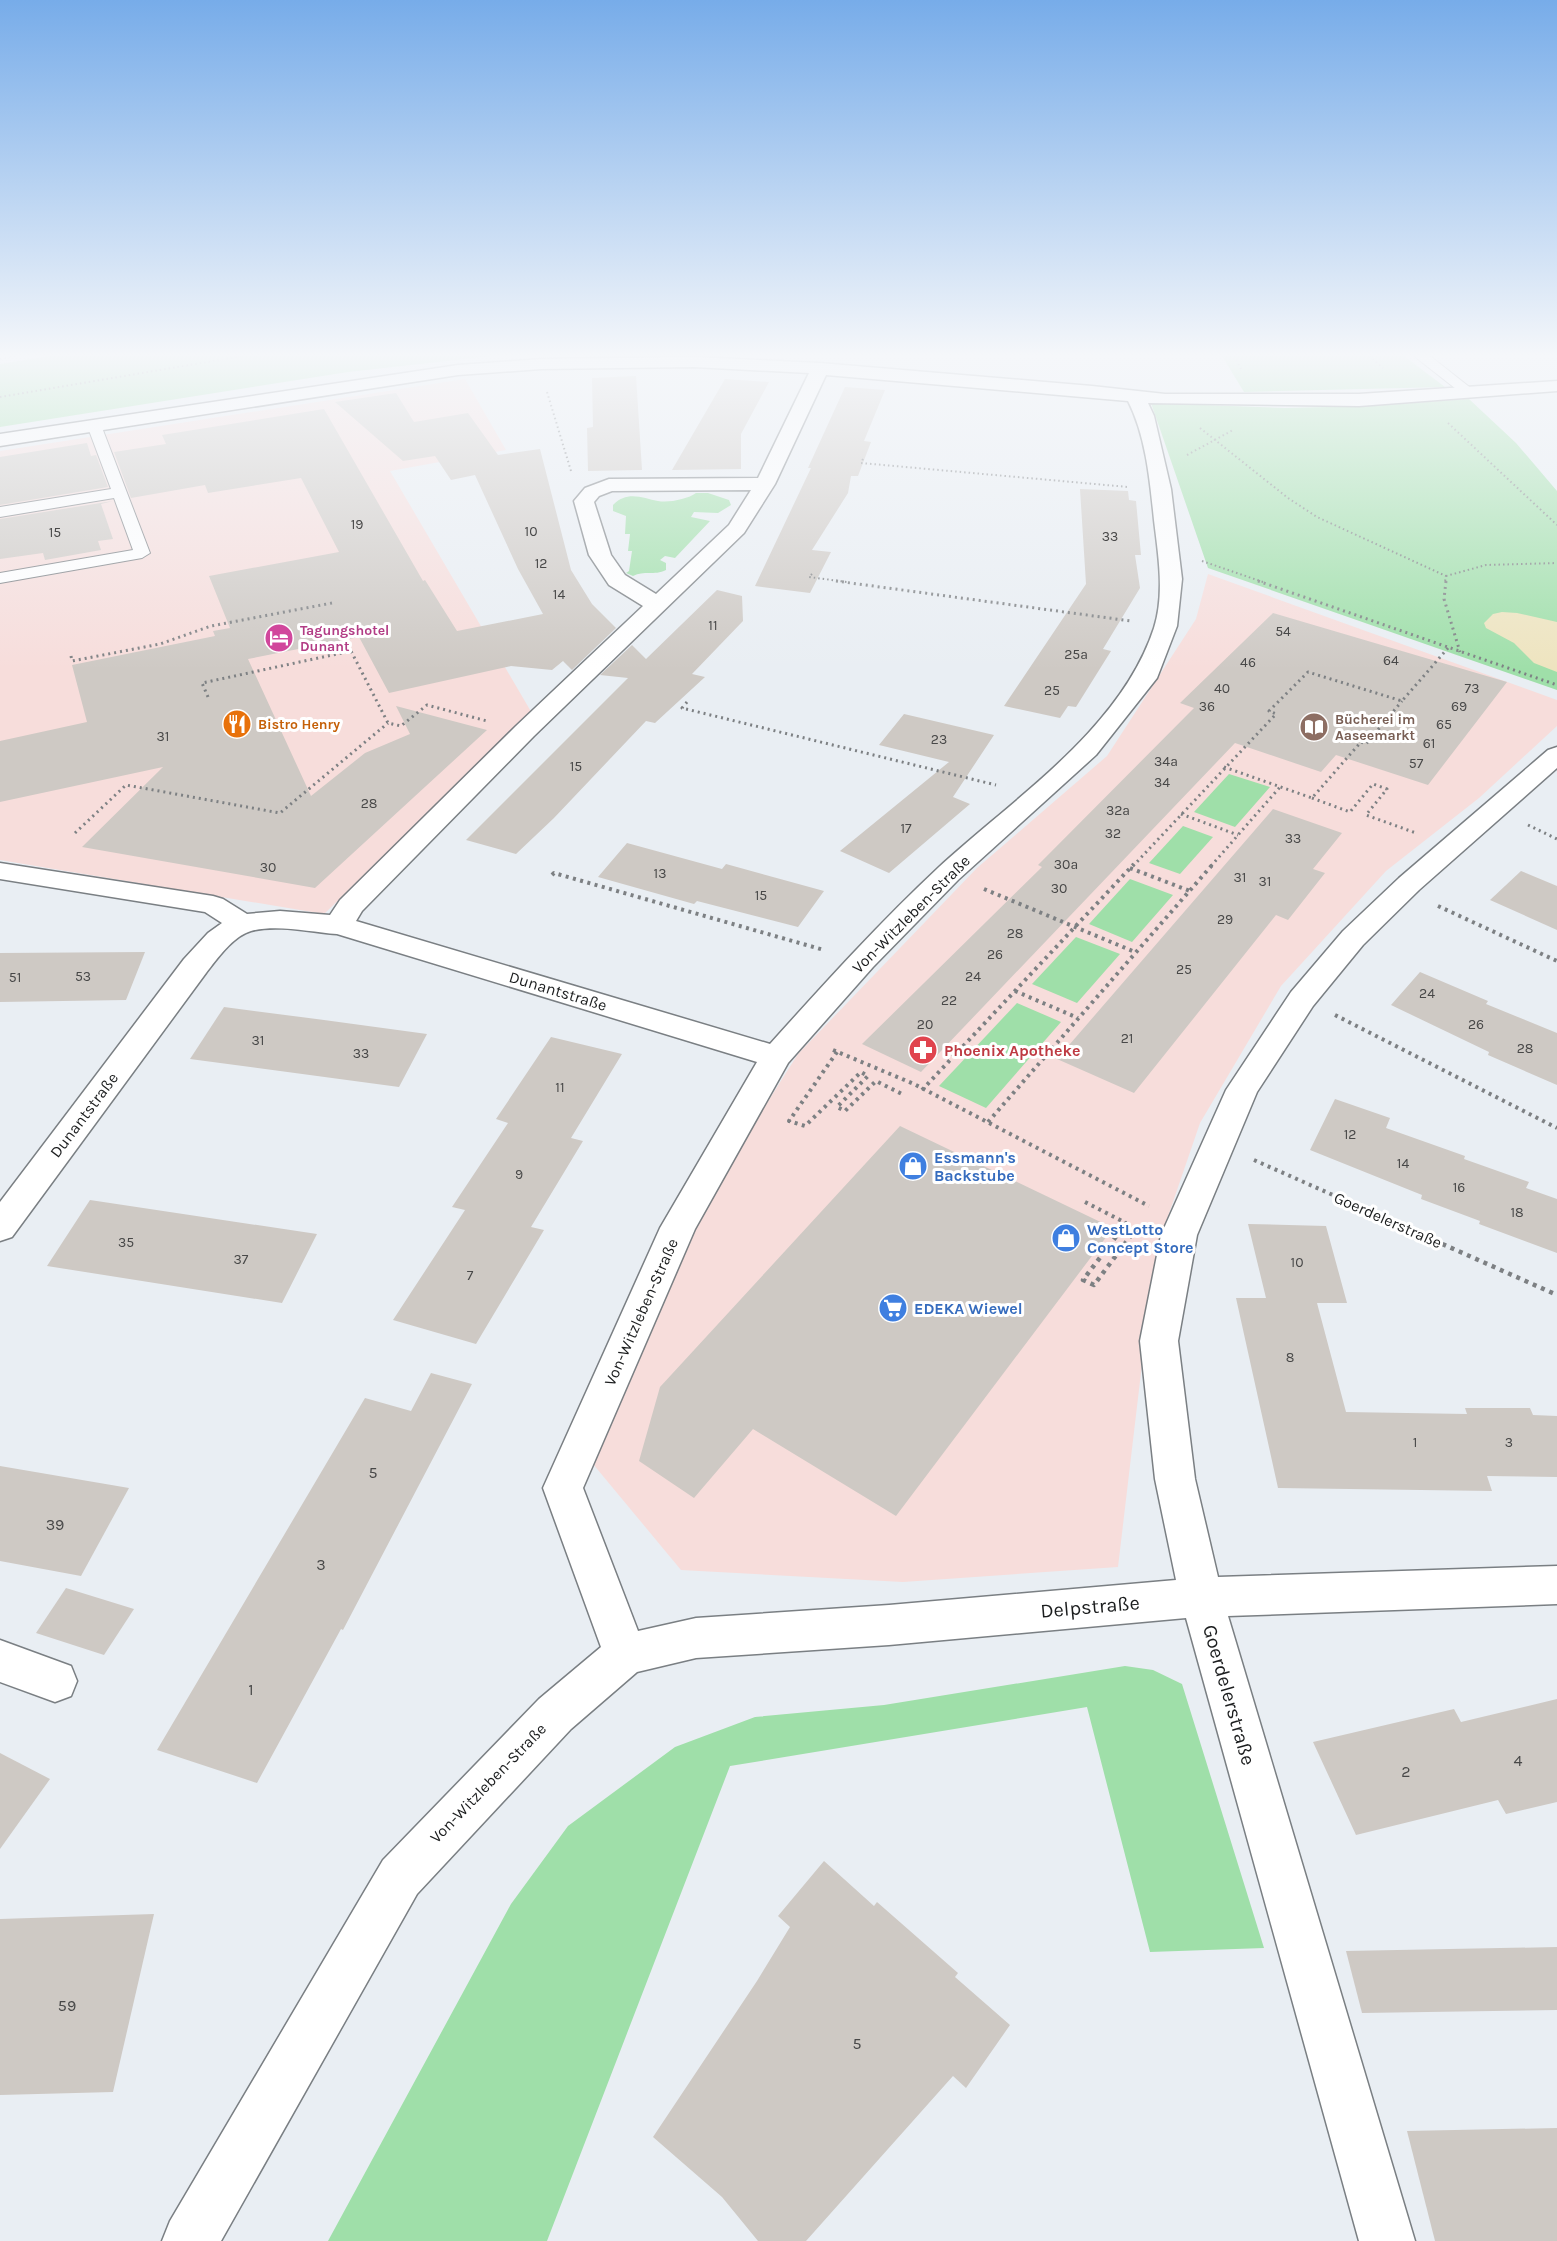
<svg xmlns="http://www.w3.org/2000/svg" width="1557" height="2241" font-family="Karla,sans-serif">
	<style>
		.commercial { fill: #f7dddb }
		.green { fill: #9fdfa9 }
		.sand { fill: #eee4bf }
		.building { fill: #cec9c4 }
		.lines { fill: none; stroke-linecap: round; stroke-linejoin: round }
		.lane-casing { stroke: #7a7f83; stroke-width: 2 }
		.street-casing { stroke: #7a7f83; stroke-width: 3 }
		.path-far3 { stroke: #7d8083; stroke-width: 2; stroke-dasharray: 1.5 3; stroke-linecap: butt }
		.path-far2 { stroke: #7d8083; stroke-width: 3; stroke-dasharray: 2 4; stroke-linecap: butt }
		.path-far1 { stroke: #7d8083; stroke-width: 4; stroke-dasharray: 3 4.5; stroke-linecap: butt }
		.path { stroke: #7d8083; stroke-width: 4.5; stroke-dasharray: 4 5; stroke-linecap: butt }
		.lane { fill: #fff; fill-rule: evenodd }
		.street { fill: #fff; fill-rule: evenodd }
		.labels { text-anchor: middle; dominant-baseline: central; stroke-width: 6; stroke-linejoin: round; paint-order: stroke }
		.number-label { font-size: 14px; fill: #484848 }
		.far-hotel-label { font-size: 14px; font-weight: bold; fill: #b23c85; stroke: #fff; text-anchor: start }
		.far-education-label { font-size: 14px; font-weight: bold; fill: #785e54; stroke: #fff; text-anchor: start }
		.far-food-label { font-size: 14px; font-weight: bold; fill: #c56008; stroke: #fff; text-anchor: start }
		.street-label { font-size: 16px; fill: #1b1d1e; stroke: #fff }
		.health-label { font-size: 16px; font-weight: bold; fill: #be3a42; stroke: #fff; text-anchor: start }
		.shop-label { font-size: 16px; font-weight: bold; fill: #366cbe; stroke: #fff; text-anchor: start }
		.near-number-label { font-size: 16px; fill: #484848 }
		.near-street-label { font-size: 20px; fill: #1b1d1e; stroke: #fff }
	</style>
	<rect width="100%" height="100%" fill="#e9eef3"/>
	<!-- commercial -->
	<g class="commercial">
		<path d="M465,379L506,450L390,471L533,715L324,914L0,860V451Z"/>
		<path d="M1208,574L1557,700V726L1479,798L1386,871L1281,986L1200,1123L1164,1228L1145,1339L1118,1567L903,1582L681,1570L588,1458L690,1224L798,1054L977,868L1107,756L1196,619Z"/>
	</g>
	<!-- green -->
	<g class="green">
		<path d="M49,356H492L348,372L0,427V364Z"/>
		<path d="M1222,356H1404L1445,387L1244,392Z"/>
		<path d="M1469,399L1516,443L1557,491V690L1208,568L1151,403L1285,408L1371,406Z"/>
		<path d="M696,493H708L729,500L731,505L718,513L694,512L691,517L710,521L675,558L665,556L660,560L666,563V570C654,576 644,570 633,576L626,573L629,571L632,551H628L630,534H625L626,516L613,511V505C627,490 643,498 658,501C669,503 688,499 696,493Z"/>
		<path d="M1229,774L1270,787L1235,827L1194,812Z"/>
		<path d="M1183,826L1213,837L1180,874L1149,863Z"/>
		<path d="M1130,879L1173,895L1132,942L1089,924Z"/>
		<path d="M1076,937L1120,954L1077,1003L1032,984Z"/>
		<path d="M1017,1003L1061,1022L986,1108L939,1086Z"/>
		<path d="M1125,1666L1153,1670L1182,1684L1264,1948L1150,1952L1087,1707L730,1766L547,2241H328L511,1904L568,1826L675,1747L755,1717L884,1705Z"/>
	</g>
	<!-- sand -->
	<path class="sand" d="M1502,612L1517,613L1557,622V672L1534,663L1514,643L1486,628L1484,623L1493,614Z"/>
	<!-- building -->
	<g class="building">
		<path d="M636,376L642,470L588,471L587,428L593,427L592,378Z"/>
		<path d="M725,379L769,382L741,434V469L672,470Z"/>
		<path d="M845,387L885,390L864,441L871,442L858,476H851L848,493L812,550L831,552L810,593L755,586L811,468H808Z"/>
		<path d="M396,393L414,422L468,413L498,455L540,449L571,570L592,604L616,628L572,670L563,661L552,670L511,666L389,693L359,637L248,659L311,796L365,753L410,734L396,706L487,730L315,888L82,847L163,767L0,802V741L87,722L72,665L215,636L213,631L230,628L209,576L339,552L301,478L208,493L205,485L131,498L114,452L166,444L162,435L324,409L423,581L425,580L457,631L543,614L518,569L475,475L451,480L435,456L403,461L335,402Z"/>
		<path d="M87,443L91,456L96,455L108,487L0,505V457Z"/>
		<path d="M1080,489L1128,491L1129,500L1136,501L1141,555H1135L1140,588L1103,649L1111,651L1076,707L1068,706L1060,718L1004,706L1086,584Z"/>
		<path d="M113,501L101,504L113,539L98,541L101,550L45,560L43,553L0,559V519Z"/>
		<path d="M717,590L742,596L743,621L692,674L705,677L655,723L646,721L554,818L516,854L466,840L628,678L600,675L632,645L646,659Z"/>
		<path d="M1273,613L1507,682L1428,785L1336,755L1321,772L1235,743L921,1072L862,1044L1042,867L1038,865L1194,708L1180,703Z"/>
		<path d="M904,714L994,735L953,797L970,804L889,873L840,851L949,762L879,745Z"/>
		<path d="M1273,809L1342,833L1313,869L1325,873L1288,920L1276,915L1134,1093L1057,1059Z"/>
		<path d="M627,843L722,869L726,864L824,891L798,927L697,901L694,904L598,877Z"/>
		<path d="M1521,871L1557,886V930L1490,900Z"/>
		<path d="M145,952L126,1000L0,1002V953Z"/>
		<path d="M1420,972L1488,1001L1486,1004L1557,1033V1085L1488,1055L1489,1052L1391,1005Z"/>
		<path d="M224,1007L324,1020L427,1034L399,1087L190,1059Z"/>
		<path d="M551,1037L622,1054L571,1138L583,1141L531,1227L544,1230L476,1344L393,1320L465,1210L452,1207L508,1123L496,1119Z"/>
		<path d="M1335,1099L1390,1118L1386,1128L1465,1156L1464,1159L1529,1182L1526,1188L1557,1199V1253L1479,1224L1480,1221L1421,1199L1422,1195L1310,1150Z"/>
		<path d="M900,1126L1113,1228L896,1516L753,1429L694,1498L639,1461L660,1387Z"/>
		<path d="M90,1200L203,1217L317,1234L282,1303L47,1266Z"/>
		<path d="M1248,1224L1326,1226L1347,1303H1317L1346,1412L1467,1414L1465,1408H1530L1533,1415L1557,1416V1477L1487,1476L1492,1491L1278,1488L1236,1298H1266Z"/>
		<path d="M431,1373L472,1384L343,1630L341,1629L257,1783L157,1750L365,1398L411,1411Z"/>
		<path d="M0,1466L129,1488L81,1576L0,1561Z"/>
		<path d="M66,1588L134,1609L104,1655L36,1633Z"/>
		<path d="M1557,1699V1802L1506,1814L1498,1800L1356,1835L1313,1742L1454,1709L1461,1722Z"/>
		<path d="M0,1753L50,1779L0,1849Z"/>
		<path d="M824,1861L874,1906L877,1902L958,1973L955,1977L1010,2025L966,2088L953,2076L806,2241H758L722,2197L653,2137L757,1981L790,1927L778,1916Z"/>
		<path d="M154,1914L113,2092L0,2095V1919Z"/>
		<path d="M1557,1947V2010L1362,2013L1346,1951Z"/>
		<path d="M1557,2128V2241H1435L1407,2131Z"/>
	</g>
	<g class="lines">
		<!-- lane casing -->
		<g class="lane-casing">
			<g id="lane">
				<path d="M1414,356H1430L1477,393L1475,396H1465Z"/>
				<path d="M94,421L101,425L150,553L142,558L0,583V573L133,550L114,498L0,517V507L111,489L87,425Z"/>
			</g>
		</g>
		<!-- street casing -->
		<g class="street-casing">
			<g id="street">
				<path d="M694,357L820,363L1092,386L1165,394H1359L1557,381V391L1359,406L1148,403L1154,416L1171,489L1182,579L1177,626L1157,678L1096,755L958,880L873,967L788,1063L695,1229L583,1488L638,1631L696,1618L889,1605L1176,1580L1155,1479L1140,1341L1161,1235L1226,1090L1291,992L1343,931L1399,878L1548,750L1557,747V768L1419,890L1363,945L1313,1006L1257,1092L1197,1235L1178,1341L1195,1479L1218,1577L1557,1566V1604L1228,1616L1415,2241H1359L1186,1618L889,1645L696,1658L637,1672L571,1729L417,1894L221,2241H162L170,2221L383,1860L539,1699L601,1647L543,1488L660,1228L757,1062L337,934C310,932 277,924 251,931C233,936 217,959 206,973L12,1237L0,1241V1202L184,959L208,933L222,923L205,912L0,879V863L213,896L223,899L247,914L280,911L330,915L340,900L516,726L643,606L609,585L589,555L574,501L585,488L609,479L758,478L809,373L694,367L541,369L458,375L0,446V434L458,365L541,359ZM826,375L1128,401C1146,436 1150,481 1154,520C1158,554 1165,593 1154,628C1121,729 1014,798 939,867C879,923 824,984 770,1044L356,921L362,911L534,736L744,533L775,484ZM751,490L729,525L656,594L625,575L611,555L594,502L599,496L612,491Z"/>
				<path d="M0,1640L71,1666L77,1681L71,1696L55,1702L0,1682Z"/>
			</g>
		</g>
		<!-- path-far3 -->
		<g class="path-far3">
			<path d="M1234,356L1241,369"/>
			<path d="M1369,356L1383,368"/>
			<path d="M0,359L15,356"/>
			<path d="M547,392L571,471"/>
			<path d="M0,397L243,356"/>
			<path d="M1448,423L1557,525"/>
			<path d="M1200,428L1288,498L1317,517L1446,576L1445,582"/>
			<path d="M1187,455L1233,430"/>
			<path d="M863,459L861,463L1128,487"/>
			<path d="M1202,561L1263,582"/>
			<path d="M812,574L809,577L847,582"/>
			<path d="M1446,576L1486,565L1557,563"/>
		</g>
		<!-- path-far2 -->
		<g class="path-far2">
			<path d="M836,581L1131,621"/>
			<path d="M1258,581L1557,685"/>
			<path d="M1446,581L1444,599L1460,652"/>
			<path d="M71,656L72,661L160,644L211,626L332,603"/>
			<path d="M208,697L202,683L351,651L388,723L401,726L427,705L487,721"/>
			<path d="M687,702L682,708L996,785"/>
			<path d="M1224,767L1312,798L1361,742L1366,744L1402,701"/>
			<path d="M1312,798L1350,812L1373,784L1387,789L1366,815L1416,833"/>
			<path d="M1181,814L1238,835"/>
			<path d="M1528,825L1557,839"/>
			<path d="M75,833L126,785L280,813L388,723"/>
			<path d="M1133,866L1276,714L1269,711L1308,672L1402,701L1448,648"/>
			<path d="M1211,866L1280,787"/>
		</g>
		<!-- path-far1 -->
		<g class="path-far1">
			<path d="M1130,868L1190,891"/>
			<path d="M552,875L554,873L824,950"/>
			<path d="M984,889L1135,952"/>
			<path d="M1438,906L1557,961"/>
			<path d="M1015,991L1078,1018"/>
			<path d="M1335,1015L1557,1128"/>
			<path d="M833,1050L914,1084L1149,1206"/>
			<path d="M837,1052L789,1121L805,1126L861,1072L868,1076L837,1107L845,1111L876,1081L904,1095"/>
			<path d="M922,1090L1134,864"/>
			<path d="M988,1122L1213,864"/>
			<path d="M1254,1160L1396,1223"/>
			<path d="M1085,1202L1126,1223"/>
		</g>
		<!-- path -->
		<g class="path">
			<path d="M1127,1222L1083,1280L1094,1285L1135,1230"/>
			<path d="M1393,1222L1557,1295"/>
		</g>
		<!-- lane -->
		<use href="#lane" class="lane"/>
		<!-- street -->
		<use href="#street" class="street"/>
	</g>
	<!-- sky -->
	<linearGradient id="sky" x2="0" y2="1"><stop stop-color="#77ace9"/><stop offset="0.53" stop-color="#f5f7fa"/><stop offset="1" stop-color="#f5f7fa" stop-opacity="0"/></linearGradient>
	<rect width="1557" height="670" fill="url(#sky)"/>
	<!-- icons -->
	<defs>
		<g id="hotel-disc" transform="scale(1.5)"><circle r="9.5" fill="#d1479c" stroke="#fff"/><path d="M-6-4.5h1.5V1H6V5H4.5V3h-9V5H-6ZM-4 0a1.8 1.8 0 1 1 3.6 0ZM.5 0V-2.5h3Q6-2.5 6 0Z" fill="#fff"/></g>
		<g id="restaurant-disc" transform="scale(1.5)"><circle r="9.5" fill="#e8710a" stroke="#fff"/><path d="M-5-6h1v4h1v-4h1v4h1v-4h1v5L-1.5 .5V6h-2V.5L-5-1ZM5-6V6H3V1.5H1.5Q1.5-4 5-6Z" fill="#fff"/></g>
		<g id="library-disc" transform="scale(1.5)"><circle r="9.5" fill="#8d6e63" stroke="#fff"/><path d="M-6-4Q-3-5.5-.7-3.5V5Q-3 3-6 4ZM6-4Q3-5.5 .7-3.5V5Q3 3 6 4Z" fill="#fff"/></g>
		<g id="pharmacy-disc" transform="scale(1.5)"><circle r="9.5" fill="#e0444e" stroke="#fff"/><path d="M-2-6h4v4h4v4h-4v4h-4v-4h-4v-4h4Z" fill="#fff"/></g>
		<g id="shop-disc" transform="scale(1.5)"><circle r="9.5" fill="#3f7fe0" stroke="#fff"/><path d="M-5-2.5h2.3a2.7 3.5 0 0 1 5.4 0H5L5.5 6h-11ZM-1.5-2.5h3a1.5 2.3 0 0 0-3 0Z" fill="#fff"/></g>
		<g id="supermarket-disc" transform="scale(1.5)"><circle r="9.5" fill="#3f7fe0" stroke="#fff"/><path d="M-6-5.5h2.5l.6 2H6L4.5 2H-2.5L-4.4-4H-6ZM-1.5 3.2a1.3 1.3 0 1 0 .1 0ZM3 3.2a1.3 1.3 0 1 0 .1 0Z" fill="#fff"/></g>
	</defs>
	<g fill-rule="evenodd">
		<use href="#hotel-disc" x="279" y="638"/>
		<use href="#restaurant-disc" x="237" y="724"/>
		<use href="#library-disc" x="1314" y="727"/>
		<use href="#pharmacy-disc" x="923" y="1050"/>
		<use href="#shop-disc" x="913" y="1166"/>
		<use href="#shop-disc" x="1066" y="1238"/>
		<use href="#supermarket-disc" x="893" y="1308"/>
	</g>
	<g class="labels">
		<!-- number labels -->
		<g class="number-label">
			<text x="357" y="524">19</text>
			<text x="531" y="531">10</text>
			<text x="55" y="532">15</text>
			<text x="1110" y="536">33</text>
			<text x="541" y="563">12</text>
			<text x="559" y="594">14</text>
			<text x="713" y="625">11</text>
			<text x="1283" y="631">54</text>
			<text x="1076" y="654">25a</text>
			<text x="1391" y="660">64</text>
			<text x="1248" y="662">46</text>
			<text x="1222" y="688">40</text>
			<text x="1472" y="688">73</text>
			<text x="1052" y="690">25</text>
			<text x="1207" y="706">36</text>
			<text x="1459" y="706">69</text>
			<text x="1444" y="724">65</text>
			<text x="163" y="736">31</text>
			<text x="939" y="739">23</text>
			<text x="1429" y="743">61</text>
			<text x="1166" y="761">34a</text>
			<text x="1416" y="763">57</text>
			<text x="576" y="766">15</text>
			<text x="1162" y="782">34</text>
			<text x="369" y="803">28</text>
			<text x="1118" y="810">32a</text>
			<text x="906" y="828">17</text>
			<text x="1113" y="833">32</text>
			<text x="1293" y="838">33</text>
			<text x="1066" y="864">30a</text>
			<text x="268" y="867">30</text>
			<text x="660" y="873">13</text>
			<text x="1240" y="877">31</text>
			<text x="1265" y="881">31</text>
			<text x="1059" y="888">30</text>
			<text x="761" y="895">15</text>
			<text x="1225" y="919">29</text>
			<text x="1015" y="933">28</text>
			<text x="995" y="954">26</text>
			<text x="1184" y="969">25</text>
			<text x="83" y="976">53</text>
			<text x="973" y="976">24</text>
			<text x="15" y="977">51</text>
			<text x="1427" y="993">24</text>
			<text x="949" y="1000">22</text>
			<text x="925" y="1024">20</text>
			<text x="1476" y="1024">26</text>
			<text x="1127" y="1038">21</text>
			<text x="258" y="1040">31</text>
			<text x="1525" y="1048">28</text>
			<text x="361" y="1053">33</text>
			<text x="560" y="1087">11</text>
			<text x="1350" y="1134">12</text>
			<text x="1403" y="1163">14</text>
			<text x="519" y="1174">9</text>
			<text x="1459" y="1187">16</text>
			<text x="1517" y="1212">18</text>
			<text x="126" y="1242">35</text>
			<text x="241" y="1259">37</text>
			<text x="1297" y="1262">10</text>
			<text x="470" y="1275">7</text>
			<text x="1290" y="1357">8</text>
			<text x="1415" y="1442">1</text>
			<text x="1509" y="1442">3</text>
		</g>
		<!-- far-hotel labels -->
		<g class="far-hotel-label">
			<text x="300" y="630">Tagungshotel<tspan x="300" dy="16">Dunant</tspan></text>
		</g>
		<!-- far-education labels -->
		<g class="far-education-label">
			<text x="1335" y="719">Bücherei im<tspan x="1335" dy="16">Aaseemarkt</tspan></text>
		</g>
		<!-- far-food labels -->
		<g class="far-food-label">
			<text x="258" y="724">Bistro Henry</text>
		</g>
		<!-- street labels -->
		<g class="street-label">
			<text transform="translate(911 914) rotate(-45)">Von-Witzleben-Straße</text>
			<text transform="translate(558 991) rotate(17)">Dunantstraße</text>
			<text transform="translate(84 1115) rotate(-53)">Dunantstraße</text>
			<text transform="translate(1388 1220) rotate(24)">Goerdelerstraße</text>
			<text transform="translate(641 1312) rotate(-66)">Von-Witzleben-Straße</text>
			<text transform="translate(488 1783) rotate(-46)">Von-Witzleben-Straße</text>
		</g>
		<!-- health labels -->
		<g class="health-label">
			<text x="944" y="1050">Phoenix Apotheke</text>
		</g>
		<!-- shop labels -->
		<g class="shop-label">
			<text x="934" y="1157">Essmann's<tspan x="934" dy="18">Backstube</tspan></text>
			<text x="1087" y="1229">WestLotto<tspan x="1087" dy="18">Concept Store</tspan></text>
			<text x="914" y="1308">EDEKA Wiewel</text>
		</g>
		<!-- near-number labels -->
		<g class="near-number-label">
			<text x="373" y="1472">5</text>
			<text x="55" y="1524">39</text>
			<text x="321" y="1564">3</text>
			<text x="251" y="1689">1</text>
			<text x="1518" y="1760">4</text>
			<text x="1406" y="1771">2</text>
			<text x="67" y="2005">59</text>
			<text x="857" y="2043">5</text>
		</g>
		<!-- near-street labels -->
		<g class="near-street-label">
			<text transform="translate(1090 1607) rotate(-5)">Delpstraße</text>
			<text transform="translate(1229 1695) rotate(74)">Goerdelerstraße</text>
		</g>
	</g>
</svg>
